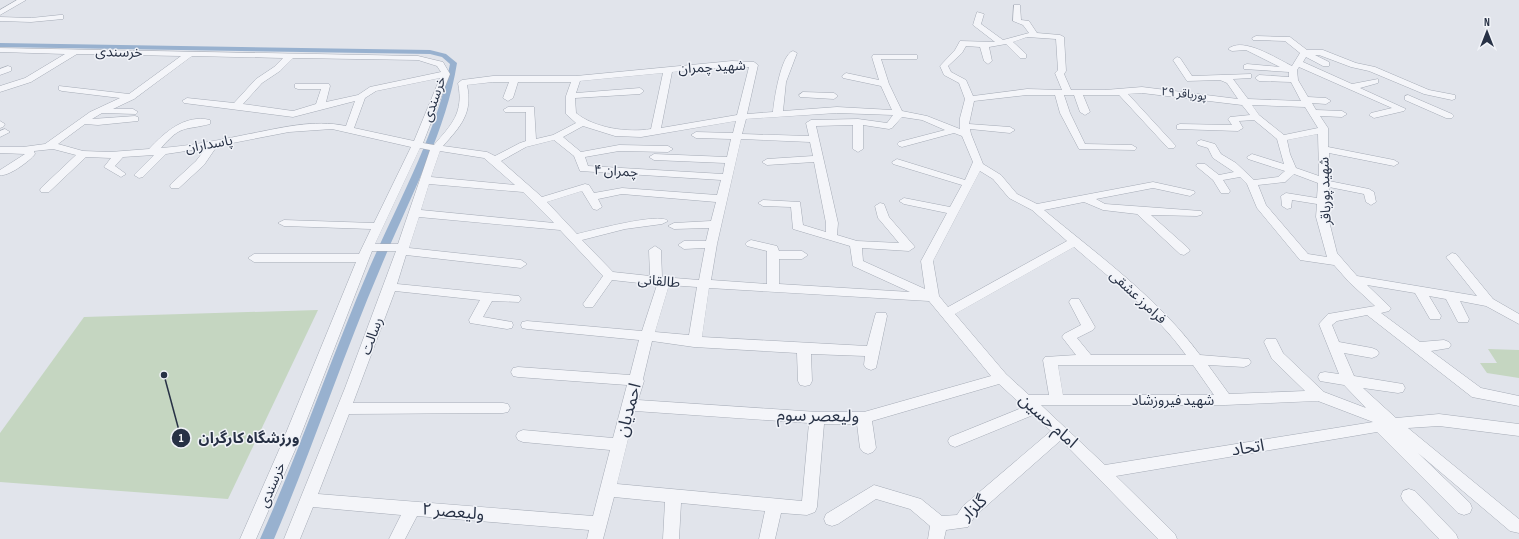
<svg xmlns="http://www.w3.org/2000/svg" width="1519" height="539" font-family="'Sofia Sans Condensed','Noto Sans Arabic',sans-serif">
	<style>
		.green { fill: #c5d6c1 }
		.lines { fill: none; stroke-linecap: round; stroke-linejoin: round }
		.canal { fill: #98b1cf; fill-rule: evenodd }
		.minor-casing { stroke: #a5abb6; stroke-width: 1 }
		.minor { fill: #f4f5f9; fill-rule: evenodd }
		.labels { text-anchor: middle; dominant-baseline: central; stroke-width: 3; stroke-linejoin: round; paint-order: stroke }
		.far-street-label { font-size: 12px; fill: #273145; stroke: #f1f3f8 }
		.street-label { font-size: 14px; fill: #273145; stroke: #f1f3f8 }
		.near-street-label { font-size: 17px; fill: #273145; stroke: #f1f3f8 }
		.leader { fill: none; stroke: #273145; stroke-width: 1.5 }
		.callout-dot { fill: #273145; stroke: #f1f3f8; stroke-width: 1.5 }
		.mark-label { font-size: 12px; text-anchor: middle; font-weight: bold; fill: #fff }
		.callout-label { font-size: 15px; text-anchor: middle; font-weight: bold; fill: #273145; stroke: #f1f3f8; stroke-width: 3; stroke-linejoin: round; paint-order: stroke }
	</style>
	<rect width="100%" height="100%" fill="#e1e4eb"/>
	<!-- green -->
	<g class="green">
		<path d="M318,310L228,499L0,482V433L84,317Z"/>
		<path d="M1488,349L1519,350V378L1487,373L1480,363H1497Z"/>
	</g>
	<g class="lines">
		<!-- canal -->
		<path class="canal" d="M0,43L430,50L446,54L457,63C446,133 407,203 380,269C342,358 312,450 274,539H260C300,450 331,358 369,269C397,204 437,133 450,64L442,57L430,54L0,47Z"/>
		<!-- minor casing -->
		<g class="minor-casing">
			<g id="minor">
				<path d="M17,0H26L0,15V10Z"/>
				<path d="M1014,5H1020L1021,20L1029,21L1037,33L1060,35L1064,37L1066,71L1064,74L1071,90H1105L1142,87L1238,99L1227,83L1220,80L1187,81L1173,60L1177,57L1180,58L1192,76L1251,74V78L1233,79L1248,99L1301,101L1291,82L1259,81L1255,78L1259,75L1289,77V72L1244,69V65L1247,64L1280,67L1246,50L1232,51L1228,49C1243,36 1277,59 1292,66L1300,53L1285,41L1253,40L1252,38L1256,36L1290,37L1307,50H1323L1356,63L1375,67L1429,90L1455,95V99L1452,100L1424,94L1369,71L1351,67L1319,55H1315L1329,62V66H1323L1306,57L1303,62L1352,84L1378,79V83L1360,88L1406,109L1404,111L1374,118L1369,115L1371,113L1392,108L1299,67L1297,70L1298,80L1308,97L1326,98L1331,101L1326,104L1312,103L1316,110L1342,111L1347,114L1342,117L1320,116L1328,128V147L1394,160L1399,163L1394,166L1329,153V181L1369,189L1374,192L1376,202L1371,205L1366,202L1364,194L1329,187L1328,217L1337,253L1357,276L1477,296L1446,257L1452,253L1456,254L1493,299L1519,314V324L1486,306L1460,301L1469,319L1468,322H1458L1446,299L1429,296L1441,316L1440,319H1430L1415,293L1367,285L1391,308L1389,311L1381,313L1420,342L1444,340L1449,342L1451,345L1449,348L1431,351L1481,388L1519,396V406L1472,397L1367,315L1337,321L1332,325L1339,342L1372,348L1377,350L1379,353L1377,356L1372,358L1344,353L1354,376L1403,384L1405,388L1403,392L1398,393L1363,388L1396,418L1439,414L1519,424V436L1439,426L1408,428L1519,519V533L1510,531L1418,453L1470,503L1472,508L1470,513L1464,515L1458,513L1377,432L1116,476L1175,534L1177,539H1158L1061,440L975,516L968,527L946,530L944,539H928L930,526L910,509L876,499L838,524L832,526L826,524L824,519L826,514L874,485L921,499L942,516L957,515L963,506L1051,431L1033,415L960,445L955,447L950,445L948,441L950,437L1024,407L999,384L872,421L876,448L873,452L868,454L863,452L860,448L857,424H824L817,507L815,512L807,515L781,513L775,539H759L765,511L681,503L679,539H663L665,502L614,497L603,539H587L589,530L417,516L405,539H389L401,515L313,507L300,539H284L345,388L396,251H372L295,450L256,539H240L279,450L356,262H254L248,258L254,254H359L371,229L284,226L278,223L284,220L374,223L411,147L332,129L289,132L217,146L204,165L179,188H171L170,186L171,184L196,161L206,148L166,154L143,177L139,178L134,175L154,155L123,157L115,166L126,174L121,177L104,167L111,158L86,157L49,192H41L40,190L41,188L76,155L53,149L34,151L35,154C30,161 8,177 0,175V170L25,154L0,153V147H23L45,144L90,112L120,98L62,91L59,90V86L129,94L181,56L77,54L31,82L0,92V86L25,78L65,54L0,52V48L418,56L443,62L450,74L423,143L434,145C452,124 464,113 458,83L462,80L493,76H576L732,61L754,62L758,65L747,114L773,112C774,100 781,54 793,51L797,53L786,82L783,111L837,107L892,110L881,86L843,78L842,76L846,73L879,80L872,57L873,55H917V59H881L889,84L902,111L927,116L960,129V118L965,99L959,83L944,75L940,66L955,50L960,41L995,42L973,25L977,12L984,14L981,24L1003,40L1029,33L1023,25L1013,21ZM1027,37L1056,39L1058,70L1055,73L1062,90L1027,89L973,96L966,80L951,72L948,66L962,53L966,46L980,47L984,61L988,64L992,61L989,47L1006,44L1020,58H1026V54L1013,42ZM192,56L283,58L274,67L256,79L234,103L187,98L182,101L184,103L293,117L355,101L346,126C313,119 281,128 249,134C220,140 190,146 161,148C182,124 183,131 210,124V120C185,114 165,132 149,149L110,152L83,151L58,144L85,124L98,125L138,121V117L135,116L92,119L102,113L136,114L138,112L133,109H113L134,99ZM293,58L418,60L437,66L441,72L370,87L358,95L326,102L330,86L329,84H295V88L298,89H321L316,104L293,111L243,104L262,83L280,71ZM732,67H749L737,115L661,128L672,72ZM663,73L651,129C628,133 594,128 576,113L575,98L640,94L644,91L640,88L576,93L580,81ZM440,78L414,141L354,128L365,98L376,91ZM493,82H509L503,98L508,101L513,98L518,82H571L566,96V114L576,123L553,135L536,139L534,107H508L503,110L505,112H526V141L520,143L495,156L487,152L443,146C461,126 473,113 467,85ZM1142,93L1242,105L1250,115L1230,117L1228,119L1232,125L1180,124L1177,125V129L1238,131L1243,128L1239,121L1254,120L1277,139L1284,164L1252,154L1247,157L1248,159L1285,171L1278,177L1254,180L1236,163L1221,154L1215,144L1201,140L1198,141L1196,143L1198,145L1208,148L1213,158L1234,172L1219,175L1205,164H1197L1196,166L1213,180L1221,193H1229L1230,191L1223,180L1240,177L1247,184L1257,208L1300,260L1334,265L1349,282L1375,306L1328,314L1319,324L1339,374L1325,372L1320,373L1318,377L1320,381L1344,385L1366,408L1324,392L1283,353L1276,339H1266L1264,342L1272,359L1305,391L1229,394L1208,365L1244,367L1249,365L1251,362L1249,359L1200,355C1158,298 1098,255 1044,210L1084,202L1103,210L1137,214L1180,254L1184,255L1190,251L1188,248L1151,215L1197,216L1201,215L1203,213L1201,211L1105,204L1096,199L1153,188L1190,196L1195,193L1194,191L1153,182L1037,204L1017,194L1001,175L983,164L971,134L970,129L1010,133L1015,130L1010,127L969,124L974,101L1027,95H1055L1060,113L1079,149L1135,150L1137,148L1132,145L1085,144L1070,113L1064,95H1074L1080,112L1085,115L1090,112L1083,95H1119L1168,148H1174L1176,146L1174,144L1128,94ZM1252,105L1305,107L1318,128L1284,135L1259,115ZM837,113L893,115L887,123L858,119L811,120L806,123L809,136L742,134L746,119ZM902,117L922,120L945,130L899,142L897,144L899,146L902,147L954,133L962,136L973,162L965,180L897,159L892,162L893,164L962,185L950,207L904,198L899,201L904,204L947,213L921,261L925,289L863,261L862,248L909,251L915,247L889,217L884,204L880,203L875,206L878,218L899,243L857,241L837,235L838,223L816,126L853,125V149L858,152L863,149V125L889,129L892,128ZM736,121L733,133L696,132L691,135L696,138L731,139L727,157L654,154L649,157L654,160L725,163L723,174L588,166L585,157L619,151L668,152L673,149L668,146L619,145L581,152L563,137L583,126L615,136L641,137ZM1318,134L1319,172V176L1296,168L1290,154L1287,140ZM741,139L810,142L813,156L767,159L762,162L767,165L814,162L826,223V232L803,225L800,202L763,200L758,203L763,206L791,207L793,229L850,246L853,266L910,292L779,284V259H802L808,255L802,251H779L777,246L751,240L747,242L745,244L747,246L767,251V284L711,280L717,244ZM554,140L574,156L580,171L721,180L717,195L622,188L594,193L589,185L585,184L542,197L501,161L526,147ZM420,148L430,150L398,244H375ZM440,151L484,158L515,185L431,177ZM980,171L993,179L1009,198L1032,210L1067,241L948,307L939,296L933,261ZM1294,174L1318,183L1317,198L1286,193L1281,196L1282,206L1287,209L1291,208L1292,200L1317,204L1316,217L1327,257L1308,254L1266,205L1258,185L1285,182ZM429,184L523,192L554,223L421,210ZM582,191L593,209L597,210L602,207L598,199L622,194L716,202L711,221L674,223L668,226L674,229L709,228L706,241H684L678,245L684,249L705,248L699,280L662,277L661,250L655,246L649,250L650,276L613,272L582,240L625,229L662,224L668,221C660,212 590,231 577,234L547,202ZM419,217L560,230L603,276L583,304L585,307H593L612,280L657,285L642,331L527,321L522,322L521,325L522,328L527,329L639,340L630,375L518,367L513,368L511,372L513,376L518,377L627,385L613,438L523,430L518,432L516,436L518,440L523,442L610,450L593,516L318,494L349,414L503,413L508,412L510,408L508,404L503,403H353L395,291L480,300L469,320L470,323L507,329L512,328L513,325L512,322L483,317L492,301L519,302L521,299L519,296L397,284L406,255L521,268L527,264L521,260L409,248ZM1074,247C1113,281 1156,313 1186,355H1091L1077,338L1093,330L1095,327L1079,299H1071L1069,302L1081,325L1064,334L1062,337L1076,355L1045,357L1043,360L1049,395H1029L1006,374L955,314ZM669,285L697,287L689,335L655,332ZM709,288L929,301L991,376L864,412H817L638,400L644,381L643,379L652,341L694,347L797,353L798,381L800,385L805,386L810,385L812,381L811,354L865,356L864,365L866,368L871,370L876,368L887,316L886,313H876L875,316L867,346L702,337ZM1058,365H1193L1214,395H1063ZM1318,401L1373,422L1105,465L1041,405H1225ZM635,411L809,423L802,501L617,484Z"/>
				<path d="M60,15H63V19L31,22L0,21V17L31,18Z"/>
				<path d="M8,66L11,67V71L0,75V69Z"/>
				<path d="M803,92L834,93L838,96L834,99L800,97L799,95Z"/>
				<path d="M1408,95L1452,114L1454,116L1452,118H1446L1405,100V96Z"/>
				<path d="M0,121L5,124L3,127L0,128Z"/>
				<path d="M5,129L10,132L0,137V131Z"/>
				<path d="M1409,489L1415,491L1456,534L1458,539H1439L1403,501L1401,496L1403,491Z"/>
			</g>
		</g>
		<!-- minor -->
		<use href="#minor" class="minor"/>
	</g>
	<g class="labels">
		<!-- far-street labels -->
		<g class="far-street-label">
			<text transform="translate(1184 94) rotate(6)">پورباقر ۲۹</text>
		</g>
		<!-- street labels -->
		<g class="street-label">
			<text transform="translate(119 52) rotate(1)">خرسندی</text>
			<text transform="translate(712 67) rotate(-3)">شهید چمران</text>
			<text transform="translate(434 99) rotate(-71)">خرسندی</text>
			<text transform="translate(209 144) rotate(-10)">پاسداران</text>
			<text transform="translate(616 171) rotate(3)">چمران ۴</text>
			<text transform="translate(1325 191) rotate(-92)">شهید پورباقر</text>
			<text transform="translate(659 281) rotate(5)">طالقانی</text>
			<text transform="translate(1138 297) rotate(43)">فرامرز عشقی</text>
			<text transform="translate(372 336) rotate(-70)">رسالت</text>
			<text x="1173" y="400">شهید فیروزشاد</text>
			<text transform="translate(272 485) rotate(-67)">خرسندی</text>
		</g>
		<!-- near-street labels -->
		<g class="near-street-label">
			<text transform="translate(629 410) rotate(-75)">احمدیان</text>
			<text transform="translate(818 416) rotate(1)">ولیعصر سوم</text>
			<text transform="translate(1048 421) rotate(42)">امام حسین</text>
			<text transform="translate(1248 448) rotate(-9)">اتحاد</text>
			<text transform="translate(974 508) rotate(-42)">گلزار</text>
			<text transform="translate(453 512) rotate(5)">ولیعصر ۲</text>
		</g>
	</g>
	<!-- callouts -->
	<path class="leader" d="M164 375L181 438"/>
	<g class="callout-dot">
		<circle cx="164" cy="375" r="4"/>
		<circle cx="181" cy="438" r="10"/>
	</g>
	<g class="mark-label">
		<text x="181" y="442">1</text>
	</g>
	<g class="callout-label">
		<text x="249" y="443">ورزشگاه کارگران</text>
	</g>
	<!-- north arrow -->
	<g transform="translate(1487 32)" stroke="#f1f3f8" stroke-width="3" paint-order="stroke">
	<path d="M0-3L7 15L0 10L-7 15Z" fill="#273145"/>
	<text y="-6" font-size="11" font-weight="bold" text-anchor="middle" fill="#273145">N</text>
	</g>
</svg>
